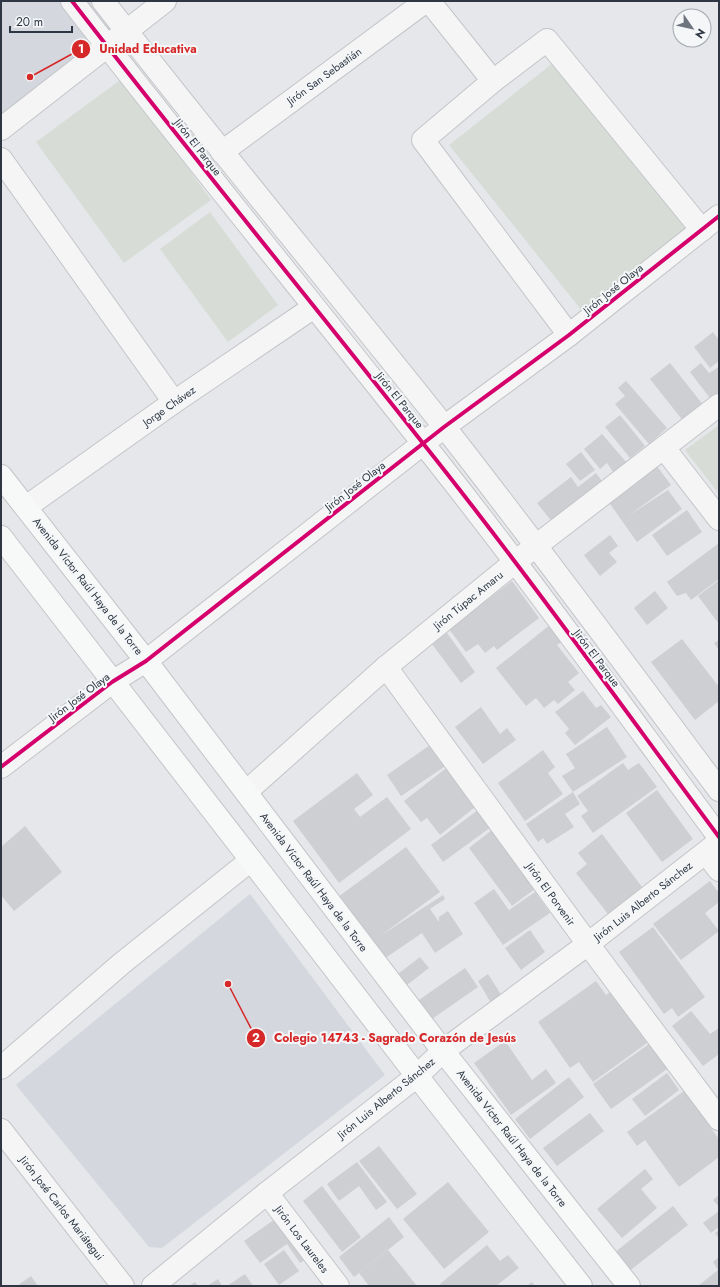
<svg xmlns="http://www.w3.org/2000/svg" width="720" height="1287" font-family="Jost,sans-serif">
	<style>
		.built { fill: #d4d7dd }
		.green { fill: #d7ddd6 }
		.building { fill: #cecfd2 }
		.lines { fill: none; stroke-linecap: round; stroke-linejoin: round }
		.street-casing { stroke: #c3c5c8; stroke-width: 24 }
		.secondary-casing { stroke: #c3c5c8; stroke-width: 24 }
		.street { stroke: #f5f5f6; stroke-width: 22 }
		.secondary { stroke: #f7f8f8; stroke-width: 22 }
		.cycleway-casing { stroke: #f4f6f8; stroke-width: 6 }
		.cycleway { stroke: #d6006c; stroke-width: 4 }
		.labels { text-anchor: middle; dominant-baseline: central; stroke-width: 4; stroke-linejoin: round; paint-order: stroke }
		.street-label { font-size: 11px; fill: #2d3642; stroke: #f4f6f8 }
		.leader { fill: none; stroke: #d62828; stroke-width: 1.5 }
		.callout-dot { fill: #d62828; stroke: #f4f6f8; stroke-width: 1.5 }
		.mark-label { font-size: 12px; text-anchor: middle; font-weight: bold; fill: #fff }
		.callout-label { font-size: 12px; text-anchor: middle; font-weight: bold; fill: #d62828; stroke: #f4f6f8; stroke-width: 4; stroke-linejoin: round; paint-order: stroke }
	</style>
	<rect width="100%" height="100%" fill="#e5e7ea"/>
	<!-- built -->
	<g class="built">
		<path d="M1,1H94L118,31L1,123Z"/>
		<path d="M250,894L385,1075L162,1248L149,1247L16,1085Z"/>
	</g>
	<!-- green -->
	<g class="green">
		<path d="M553,63L695,231L587,317L449,145Z"/>
		<path d="M123,78L211,200L124,263L36,142Z"/>
		<path d="M210,212L278,305L228,342L160,249Z"/>
		<path d="M719,425V494L685,450Z"/>
	</g>
	<!-- building -->
	<g class="building">
		<path d="M713,332L719,340V361L710,368L694,347Z"/>
		<path d="M670,363L704,406L684,422L650,379Z"/>
		<path d="M701,363L709,373L719,367V397L713,402L690,372Z"/>
		<path d="M626,381L667,428L649,444L615,404L625,396L618,388Z"/>
		<path d="M620,415L645,446L630,458L605,427Z"/>
		<path d="M602,434L627,463L614,473L607,463L600,469L584,449Z"/>
		<path d="M581,452L595,470L580,481L566,464Z"/>
		<path d="M656,465L671,485L628,516L668,490L682,509L637,542L608,501Z"/>
		<path d="M596,473L604,484L553,523L537,503L571,477L578,487Z"/>
		<path d="M687,510L702,532L667,556L652,535Z"/>
		<path d="M610,535L618,546L609,553L617,562L600,576L584,555Z"/>
		<path d="M719,543V579L691,600L686,593L677,596L667,582Z"/>
		<path d="M719,580V624L698,596Z"/>
		<path d="M512,581L539,618L497,650L494,646L485,653L478,644L466,652L449,629Z"/>
		<path d="M655,591L668,608L647,625L634,608Z"/>
		<path d="M551,624L564,640L557,645L579,673L568,682L575,690L558,704L554,700L544,708L536,698L526,706L496,668Z"/>
		<path d="M447,633L475,672L461,683L432,644Z"/>
		<path d="M682,639L719,687V701L695,720L651,662Z"/>
		<path d="M719,640V650L714,643Z"/>
		<path d="M583,691L596,708L601,705L611,717L575,745L565,733L569,729L555,712Z"/>
		<path d="M481,707L500,734L507,728L516,740L483,764L455,727Z"/>
		<path d="M607,727L627,757L573,792L580,804L565,814L574,827L547,844L543,838L538,842L526,824L573,792L562,776L575,768L566,754Z"/>
		<path d="M433,743L447,765L401,796L387,775Z"/>
		<path d="M543,750L555,767L548,773L563,794L525,821L498,783Z"/>
		<path d="M623,763L628,770L639,763L657,787L593,833L581,816L588,811L577,796Z"/>
		<path d="M449,766L479,804L440,835L427,818L421,822L404,801Z"/>
		<path d="M357,773L373,795L354,809L360,817L387,797L411,829L339,883L293,821Z"/>
		<path d="M657,790L693,839L662,862L626,813Z"/>
		<path d="M478,810L491,827L443,862L431,845Z"/>
		<path d="M25,826L62,872L14,911L1,895V847Z"/>
		<path d="M492,830L536,888L512,906L469,848Z"/>
		<path d="M602,834L642,887L608,914L576,873L587,864L578,853Z"/>
		<path d="M406,847L440,892L380,936L443,895L445,899L430,909L439,922V917L448,911L463,934L435,953L422,933L384,959L338,897Z"/>
		<path d="M710,881L719,893V902L705,913L719,931L681,960L653,924Z"/>
		<path d="M494,889L509,910L535,892L550,913L503,945L474,903Z"/>
		<path d="M653,927L705,997L678,1017L672,1008L664,1014L619,952Z"/>
		<path d="M530,930L545,952L521,970L505,948Z"/>
		<path d="M420,957L429,968L403,988L394,977Z"/>
		<path d="M465,968L478,987L429,1021L416,1002Z"/>
		<path d="M488,974L502,996L491,1003L478,981Z"/>
		<path d="M596,981L606,995L611,991L647,1043L593,1082L579,1062L570,1068L538,1022Z"/>
		<path d="M691,1011L710,1034L719,1028V1054L703,1066L672,1026Z"/>
		<path d="M505,1041L532,1080L546,1069L556,1083L511,1115L474,1063Z"/>
		<path d="M649,1044L667,1069L611,1109L593,1084Z"/>
		<path d="M667,1073L679,1090L645,1116L632,1099Z"/>
		<path d="M569,1077L584,1097L530,1139L515,1119Z"/>
		<path d="M684,1091L719,1139V1157L679,1187L645,1140L637,1146L627,1132Z"/>
		<path d="M590,1113L604,1131L557,1166L543,1148Z"/>
		<path d="M379,1146L417,1194L397,1209L359,1161Z"/>
		<path d="M357,1162L387,1202L376,1210L359,1186L339,1201L327,1184Z"/>
		<path d="M645,1169L653,1179L641,1189L657,1208L622,1238L597,1209Z"/>
		<path d="M448,1182L489,1232L444,1269L403,1219Z"/>
		<path d="M322,1186L361,1237L342,1252L303,1201Z"/>
		<path d="M719,1195V1207L713,1200Z"/>
		<path d="M673,1206L688,1225L628,1272L614,1253Z"/>
		<path d="M719,1211V1227L711,1233L703,1223Z"/>
		<path d="M278,1217L307,1258L300,1263L287,1244L260,1263L244,1241Z"/>
		<path d="M389,1217L404,1237L354,1277L339,1257Z"/>
		<path d="M719,1230V1239L715,1233Z"/>
		<path d="M487,1245L500,1261L508,1255L519,1268L496,1286H441L440,1284Z"/>
		<path d="M284,1250L299,1271L279,1285L264,1264Z"/>
		<path d="M388,1250L417,1286H369L359,1273Z"/>
		<path d="M719,1257V1286H698L718,1270L713,1262Z"/>
		<path d="M245,1274L253,1286H227Z"/>
		<path d="M31,1276L38,1286H17Z"/>
		<path d="M218,1279L222,1286H207Z"/>
		<path d="M195,1282L198,1286H189Z"/>
		<path d="M532,1282L535,1286H527Z"/>
	</g>
	<g class="lines">
		<!-- street casing -->
		<g class="street-casing">
			<g id="street">
				<path d="M72,1C187,150 306,295 422,442C525,571 621,705 719,837"/>
				<path d="M103,1C214,144 330,283 443,425C537,545 628,668 719,790"/>
				<path d="M429,1L493,81"/>
				<path d="M1,129L165,1"/>
				<path d="M222,152L426,1"/>
				<path d="M1,159L174,402"/>
				<path d="M569,335L423,140L493,81L547,40L702,230"/>
				<path d="M664,448L719,519"/>
				<path d="M26,507L174,402L314,307"/>
				<path d="M386,667L588,944L719,1119"/>
				<path d="M1,767L112,682L146,661L444,427L569,335L719,216"/>
				<path d="M246,792L386,667L515,562L719,405"/>
				<path d="M706,853L719,870"/>
				<path d="M1,1068L121,964L251,860"/>
				<path d="M1,1130L123,1286"/>
				<path d="M267,1193L338,1286"/>
				<path d="M153,1286L267,1193L417,1076L443,1051L588,944L719,842"/>
			</g>
		</g>
		<!-- secondary casing -->
		<g class="secondary-casing">
			<g id="secondary">
				<path d="M1,476L146,661L443,1051L629,1286"/>
				<path d="M1,537L251,860L417,1076L581,1286"/>
			</g>
		</g>
		<!-- street -->
		<use href="#street" class="street"/>
		<!-- secondary -->
		<use href="#secondary" class="secondary"/>
		<!-- cycleway casing -->
		<g class="cycleway-casing">
			<g id="cycleway">
				<path d="M72,1C187,150 306,295 422,442C525,571 621,705 719,837"/>
				<path d="M1,767L112,682L146,661L444,427L569,335L719,216"/>
			</g>
		</g>
		<!-- cycleway -->
		<use href="#cycleway" class="cycleway"/>
	</g>
	<g class="labels">
		<!-- street labels -->
		<g class="street-label">
			<text transform="translate(324 76) rotate(-36)">Jirón San Sebastián</text>
			<text transform="translate(198 147) rotate(52)">Jirón El Parque</text>
			<text transform="translate(613 289) rotate(-39)">Jirón José Olaya</text>
			<text transform="translate(400 400) rotate(51)">Jirón El Parque</text>
			<text transform="translate(169 406) rotate(-35)">Jorge Chávez</text>
			<text transform="translate(355 486) rotate(-38)">Jirón José Olaya</text>
			<text transform="translate(88 586) rotate(52)">Avenida Víctor Raúl Haya de la Torre</text>
			<text transform="translate(468 600) rotate(-39)">Jirón Túpac Amaru</text>
			<text transform="translate(597 658) rotate(53)">Jirón El Parque</text>
			<text transform="translate(79 697) rotate(-37)">Jirón José Olaya</text>
			<text transform="translate(314 882) rotate(53)">Avenida Víctor Raúl Haya de la Torre</text>
			<text transform="translate(551 894) rotate(54)">Jirón El Porvenir</text>
			<text transform="translate(643 901) rotate(-38)">Jirón Luis Alberto Sánchez</text>
			<text transform="translate(386 1098) rotate(-39)">Jirón Luis Alberto Sánchez</text>
			<text transform="translate(512 1138) rotate(52)">Avenida Víctor Raúl Haya de la Torre</text>
			<text transform="translate(62 1208) rotate(52)">Jirón José Carlos Mariátegui</text>
			<text transform="translate(302 1239) rotate(53)">Jirón Los Laureles</text>
		</g>
	</g>
	<!-- callouts -->
	<path class="leader" d="M30 77L81 49M228 984L256 1038"/>
	<g class="callout-dot">
		<circle cx="30" cy="77" r="4"/>
		<circle cx="228" cy="984" r="4"/>
		<circle cx="81" cy="49" r="10"/>
		<circle cx="256" cy="1038" r="10"/>
	</g>
	<g class="mark-label">
		<text x="81" y="53">1</text>
		<text x="256" y="1042">2</text>
	</g>
	<g class="callout-label">
		<text x="148" y="53">Unidad Educativa</text>
		<text x="395" y="1042">Colegio 14743 - Sagrado Corazón de Jesús</text>
	</g>
	<!-- border -->
	<rect width="720" height="1287" fill="none" stroke="#2d3642" stroke-width="4"/>
	<!-- north arrow -->
	<g transform="translate(692 28) rotate(124)"><circle r="19" fill="#f4f6f8" stroke="#a4a9af"/>
	<path d="M0-3L7 15L0 10L-7 15Z" fill="#6d747d"/>
	<text y="-6" font-size="11" font-weight="bold" text-anchor="middle" fill="#2d3642">N</text>
	</g>
	<!-- scale -->
	<path d="M10 26v6h62v-6" fill="none" stroke="#2d3642" stroke-width="2"/>
	<text x="16" y="26" font-size="12" fill="#2d3642" stroke="#f4f6f8" stroke-width="3" paint-order="stroke">20 m</text>
</svg>
